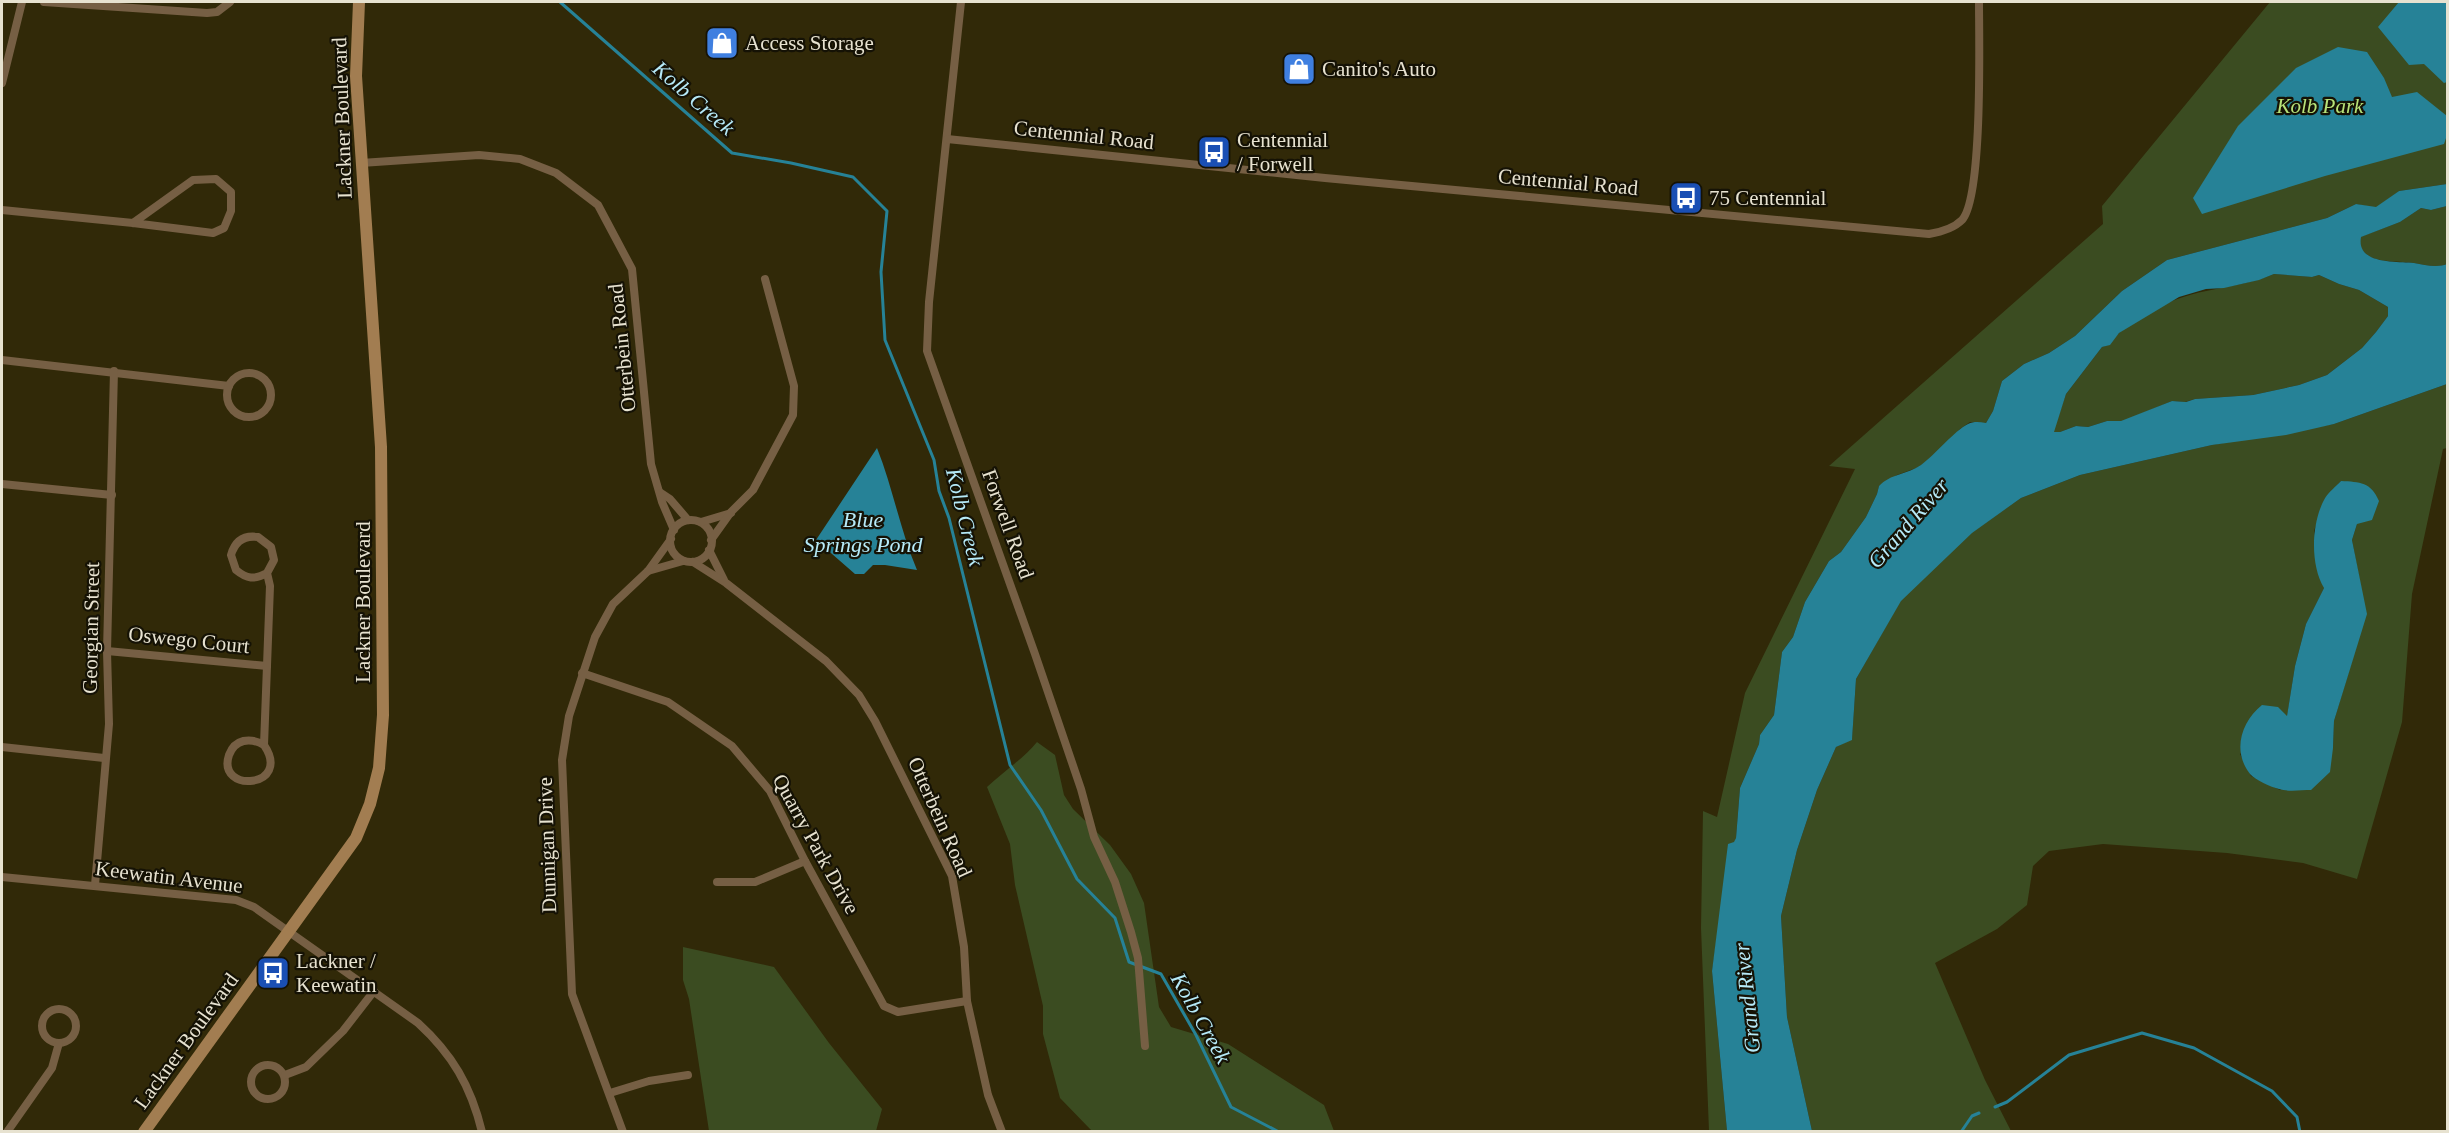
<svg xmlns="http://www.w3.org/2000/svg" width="2449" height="1133" font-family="Georgia,serif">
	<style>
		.green { fill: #3b4c21; fill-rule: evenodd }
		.water { fill: #268297; fill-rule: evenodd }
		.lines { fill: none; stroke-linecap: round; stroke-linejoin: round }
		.stream { stroke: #268297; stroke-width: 3 }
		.minor { stroke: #765f44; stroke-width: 8 }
		.secondary { stroke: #a27d51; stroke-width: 12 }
		.labels { text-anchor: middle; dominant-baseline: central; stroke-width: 4.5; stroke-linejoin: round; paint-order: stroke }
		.poi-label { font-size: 21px; fill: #e7e2d0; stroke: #151205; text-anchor: start }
		.park-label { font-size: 21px; font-style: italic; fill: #b8e279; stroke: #151205 }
		.street-label { font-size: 21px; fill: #e7e2d0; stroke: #151205 }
		.water-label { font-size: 22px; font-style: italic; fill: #b6eaf8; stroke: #151205 }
	</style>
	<rect width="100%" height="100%" fill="#312908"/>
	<!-- green -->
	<g class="green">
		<path d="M2270,2H2447V184L2399,191L2376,208L2356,204L2327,218L2167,260L2122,291L2075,336L2049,353L2024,364L2002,381L1993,411L1986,423L1970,422L1960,429L1946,445L1919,467L1897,475L1879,486L1877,494L1866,517L1841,552L1829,561L1805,602L1793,637L1782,652L1774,715L1760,735L1759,744L1740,788L1736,838L1721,909L1712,971L1727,1131H1709L1701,928L1703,811L1717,817L1745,693L1855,469L1829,466L2103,224L2102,206Z"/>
		<path d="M2447,206V264C2437,268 2425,265 2414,263C2396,260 2357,266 2360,237L2400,222L2421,208L2431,210Z"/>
		<path d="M2274,274L2312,277L2319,275L2339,284L2359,290L2388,307V316L2376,332L2362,348L2327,375L2299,385L2253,395L2195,399L2185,402L2172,401L2121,422L2107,421L2088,427L2076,426L2060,432H2053L2066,394L2102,347C2112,345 2112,340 2119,333C2129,324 2143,317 2154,310C2195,286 2232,291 2274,274Z"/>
		<path d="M2447,384V448L2443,449L2412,594L2402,722L2357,879L2303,863L2227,853L2103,844L2049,851L2033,866L2027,905L1997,929L1935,963L1985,1080L2011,1131H1812L1787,1017L1781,916L1797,850L1817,790L1836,747L1852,739L1856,679L1901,600L1940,555L2021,498L2080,475L2212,445L2334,424ZM2341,481L2357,524L2352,540L2366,614L2334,721L2333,748L2280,790L2251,776L2240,754L2287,717L2295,666L2306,624L2324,588L2314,531L2325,498Z"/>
		<path d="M1037,742L1055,755L1064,795L1073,809L1110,845L1131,874L1144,903L1159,1007L1171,1027L1228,1044L1324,1105L1334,1131H1092L1060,1098L1043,1034V1006L1015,885L1010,844L987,787C1004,771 1023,759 1037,742Z"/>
		<path d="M683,947L774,967L829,1043L882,1109L876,1131H709L689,999L683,980Z"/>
	</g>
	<!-- water -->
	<g class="water">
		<path d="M2399,2H2447V82L2444,83L2424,64L2409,65L2378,27Z"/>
		<path d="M2338,47L2367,52L2384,78L2392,97L2417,92L2447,116V135L2444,144L2325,176L2202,214L2193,198L2238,126L2296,68Z"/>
		<path d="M2447,184V206L2431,210L2421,208L2400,222L2361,237C2356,265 2397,261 2414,263C2425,265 2437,268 2447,264V384L2334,424L2286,435L2212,445L2080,475L2021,498L1972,533L1901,601L1856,679L1852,740L1836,747L1817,790L1797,850L1781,916L1787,1017L1812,1131H1727L1712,971L1728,844L1734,842L1736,838L1740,788L1759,744L1760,735L1774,715L1782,652L1793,637L1805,602L1829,561L1841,552L1866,517L1877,494L1879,486C1890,474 1908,474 1921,465C1936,454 1954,431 1968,424C1974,421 1980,422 1986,423L1993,411L2002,381L2024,364L2049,353L2075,336L2122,291L2167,260L2327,218L2356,204L2376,207L2399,191ZM2274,274L2312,277L2319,275L2339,284L2359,290L2388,307V316L2376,332L2362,348L2327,375L2299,385L2253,395L2195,399L2186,402L2172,401L2121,421H2107L2088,427L2076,426L2060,432H2054L2066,394L2102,347L2110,345L2119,333L2179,297L2206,289L2224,288L2259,280Z"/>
		<path d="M877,448C893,488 900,530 917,570L885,565H873L864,574H855L816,540Z"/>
		<path d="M2341,481C2360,482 2371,482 2379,501L2372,520L2357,524L2352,540L2367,614L2334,721L2333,748L2330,772L2311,790C2301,790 2288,792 2279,789C2271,787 2255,780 2250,774C2232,751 2241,722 2262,705L2278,707L2287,716L2295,666L2306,624L2324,588C2310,564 2311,523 2325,498C2329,492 2336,486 2341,481Z"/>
	</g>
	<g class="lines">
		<!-- stream -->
		<g class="stream">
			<path d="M560,2L732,153L791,163L853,177L887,211L881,272L885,340L934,460L939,491L949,518L1010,765L1041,810L1077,879L1115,918L1129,962L1161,974L1196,1035L1231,1107L1279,1132"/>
			<path d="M1995,1107L2007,1102L2069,1055L2142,1033L2194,1048L2272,1091L2297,1117L2300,1132"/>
			<path d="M1961,1132L1972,1116L1979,1113"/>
		</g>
		<!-- minor -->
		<g class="minor">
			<path d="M44,2L207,13L217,12L230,2"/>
			<path d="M961,2L929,302L927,351L1035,654L1081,789L1094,837L1115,882L1131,932L1138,958L1145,1046"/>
			<path d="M2,83L22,2"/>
			<path d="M947,139L1325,178L1929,234C1941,232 1953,229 1962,220C1983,197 1979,39 1979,2"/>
			<path d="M361,163L479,155L520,159L556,173L598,205L632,269L651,464L662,502L674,530"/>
			<path d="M2,210L133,223L213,233L224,228L231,211V192L216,179L193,180L133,223"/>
			<path d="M2,360L229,386"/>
			<circle cx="249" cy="395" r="22"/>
			<path d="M2,484L112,495"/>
			<path d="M661,493L670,499L688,520"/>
			<circle cx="691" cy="541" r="21"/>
			<path d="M701,522L731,513"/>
			<path d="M711,540L731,512L753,490L793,415L794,386L765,279"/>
			<path d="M709,550L724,580"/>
			<path d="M693,562L726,583L826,661L859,695L875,721L952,876L964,947L967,1001L988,1095L1002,1132"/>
			<path d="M648,571L683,561"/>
			<path d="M107,651L267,666"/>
			<path d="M582,673L668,702L732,746L770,791L805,861L884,1006L898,1012L967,1001"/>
			<path d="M264,745C250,737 235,739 229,755C216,794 293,788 264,745L270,586L267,573L274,560L271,547L258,537C244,535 235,541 231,555L236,570C247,579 254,580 267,573"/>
			<path d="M2,747L104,758"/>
			<path d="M2,877L236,900L254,907L418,1023C452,1054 471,1086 482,1132"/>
			<path d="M717,882H755L805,861"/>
			<path d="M95,885L109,724L107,651L114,371"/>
			<circle cx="59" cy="1026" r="17"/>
			<circle cx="268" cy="1082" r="17"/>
			<path d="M285,1075L306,1067L343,1031L374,991"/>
			<path d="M610,1093L649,1081L688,1075"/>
			<path d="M7,1132L52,1068L59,1043"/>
			<path d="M623,1132L572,994L562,760L569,716L595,637L613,604L648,571L671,539"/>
		</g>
		<!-- secondary -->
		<path class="secondary" d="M144,1132L356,838L370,804L379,768L383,715L381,447L356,76L359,2"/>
	</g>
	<!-- icons -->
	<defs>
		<g id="shop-square" transform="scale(1.725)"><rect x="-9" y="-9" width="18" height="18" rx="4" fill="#3f7fe0" stroke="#151205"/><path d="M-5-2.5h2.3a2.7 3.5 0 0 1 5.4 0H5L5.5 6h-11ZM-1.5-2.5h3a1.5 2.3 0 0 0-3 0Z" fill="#fff"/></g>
		<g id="bus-square" transform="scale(1.725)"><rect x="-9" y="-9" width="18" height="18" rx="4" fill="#1a4fb4" stroke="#151205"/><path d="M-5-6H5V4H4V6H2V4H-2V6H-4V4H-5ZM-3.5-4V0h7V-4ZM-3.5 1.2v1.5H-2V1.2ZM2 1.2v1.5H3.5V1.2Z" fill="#fff"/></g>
	</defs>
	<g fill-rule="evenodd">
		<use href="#shop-square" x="722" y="43"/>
		<use href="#shop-square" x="1299" y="69"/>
		<use href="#bus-square" x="1214" y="152"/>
		<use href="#bus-square" x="1686" y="198"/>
		<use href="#bus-square" x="273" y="973"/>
	</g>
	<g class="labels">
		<!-- poi labels -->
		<g class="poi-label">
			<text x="745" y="43">Access Storage</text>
			<text x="1322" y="69">Canito's Auto</text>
			<text x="1237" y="140">Centennial<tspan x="1237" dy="24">/ Forwell</tspan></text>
			<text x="1709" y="198">75 Centennial</text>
			<text x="296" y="961">Lackner /<tspan x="296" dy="24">Keewatin</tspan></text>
		</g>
		<!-- park labels -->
		<g class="park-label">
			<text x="2320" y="106">Kolb Park</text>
		</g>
		<!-- street labels -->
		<g class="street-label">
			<text transform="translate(342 118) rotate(-92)">Lackner Boulevard</text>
			<text transform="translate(1084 135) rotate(6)">Centennial Road</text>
			<text transform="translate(1568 182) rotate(5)">Centennial Road</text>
			<text transform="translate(622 348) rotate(-96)">Otterbein Road</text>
			<text transform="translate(1008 524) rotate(70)">Forwell Road</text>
			<text transform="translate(363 602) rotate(-90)">Lackner Boulevard</text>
			<text transform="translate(91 628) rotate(-89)">Georgian Street</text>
			<text transform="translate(189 640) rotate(6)">Oswego Court</text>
			<text transform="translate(940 817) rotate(66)">Otterbein Road</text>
			<text transform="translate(816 844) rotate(61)">Quarry Park Drive</text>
			<text transform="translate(547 845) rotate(-92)">Dunnigan Drive</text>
			<text transform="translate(169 877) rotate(7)">Keewatin Avenue</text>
			<text transform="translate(186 1041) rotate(-54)">Lackner Boulevard</text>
		</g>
		<!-- water labels -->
		<g class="water-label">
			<text transform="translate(694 98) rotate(41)">Kolb Creek</text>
			<text transform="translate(965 517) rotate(76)">Kolb Creek</text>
			<text x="863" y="519">Blue<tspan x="863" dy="25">Springs Pond</tspan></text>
			<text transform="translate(1908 523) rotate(-49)">Grand River</text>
			<text transform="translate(1747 998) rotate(-96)">Grand River</text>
			<text transform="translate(1201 1018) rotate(61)">Kolb Creek</text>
		</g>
	</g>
	<!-- border -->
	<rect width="2449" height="1133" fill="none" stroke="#e7e2d0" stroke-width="6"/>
</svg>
